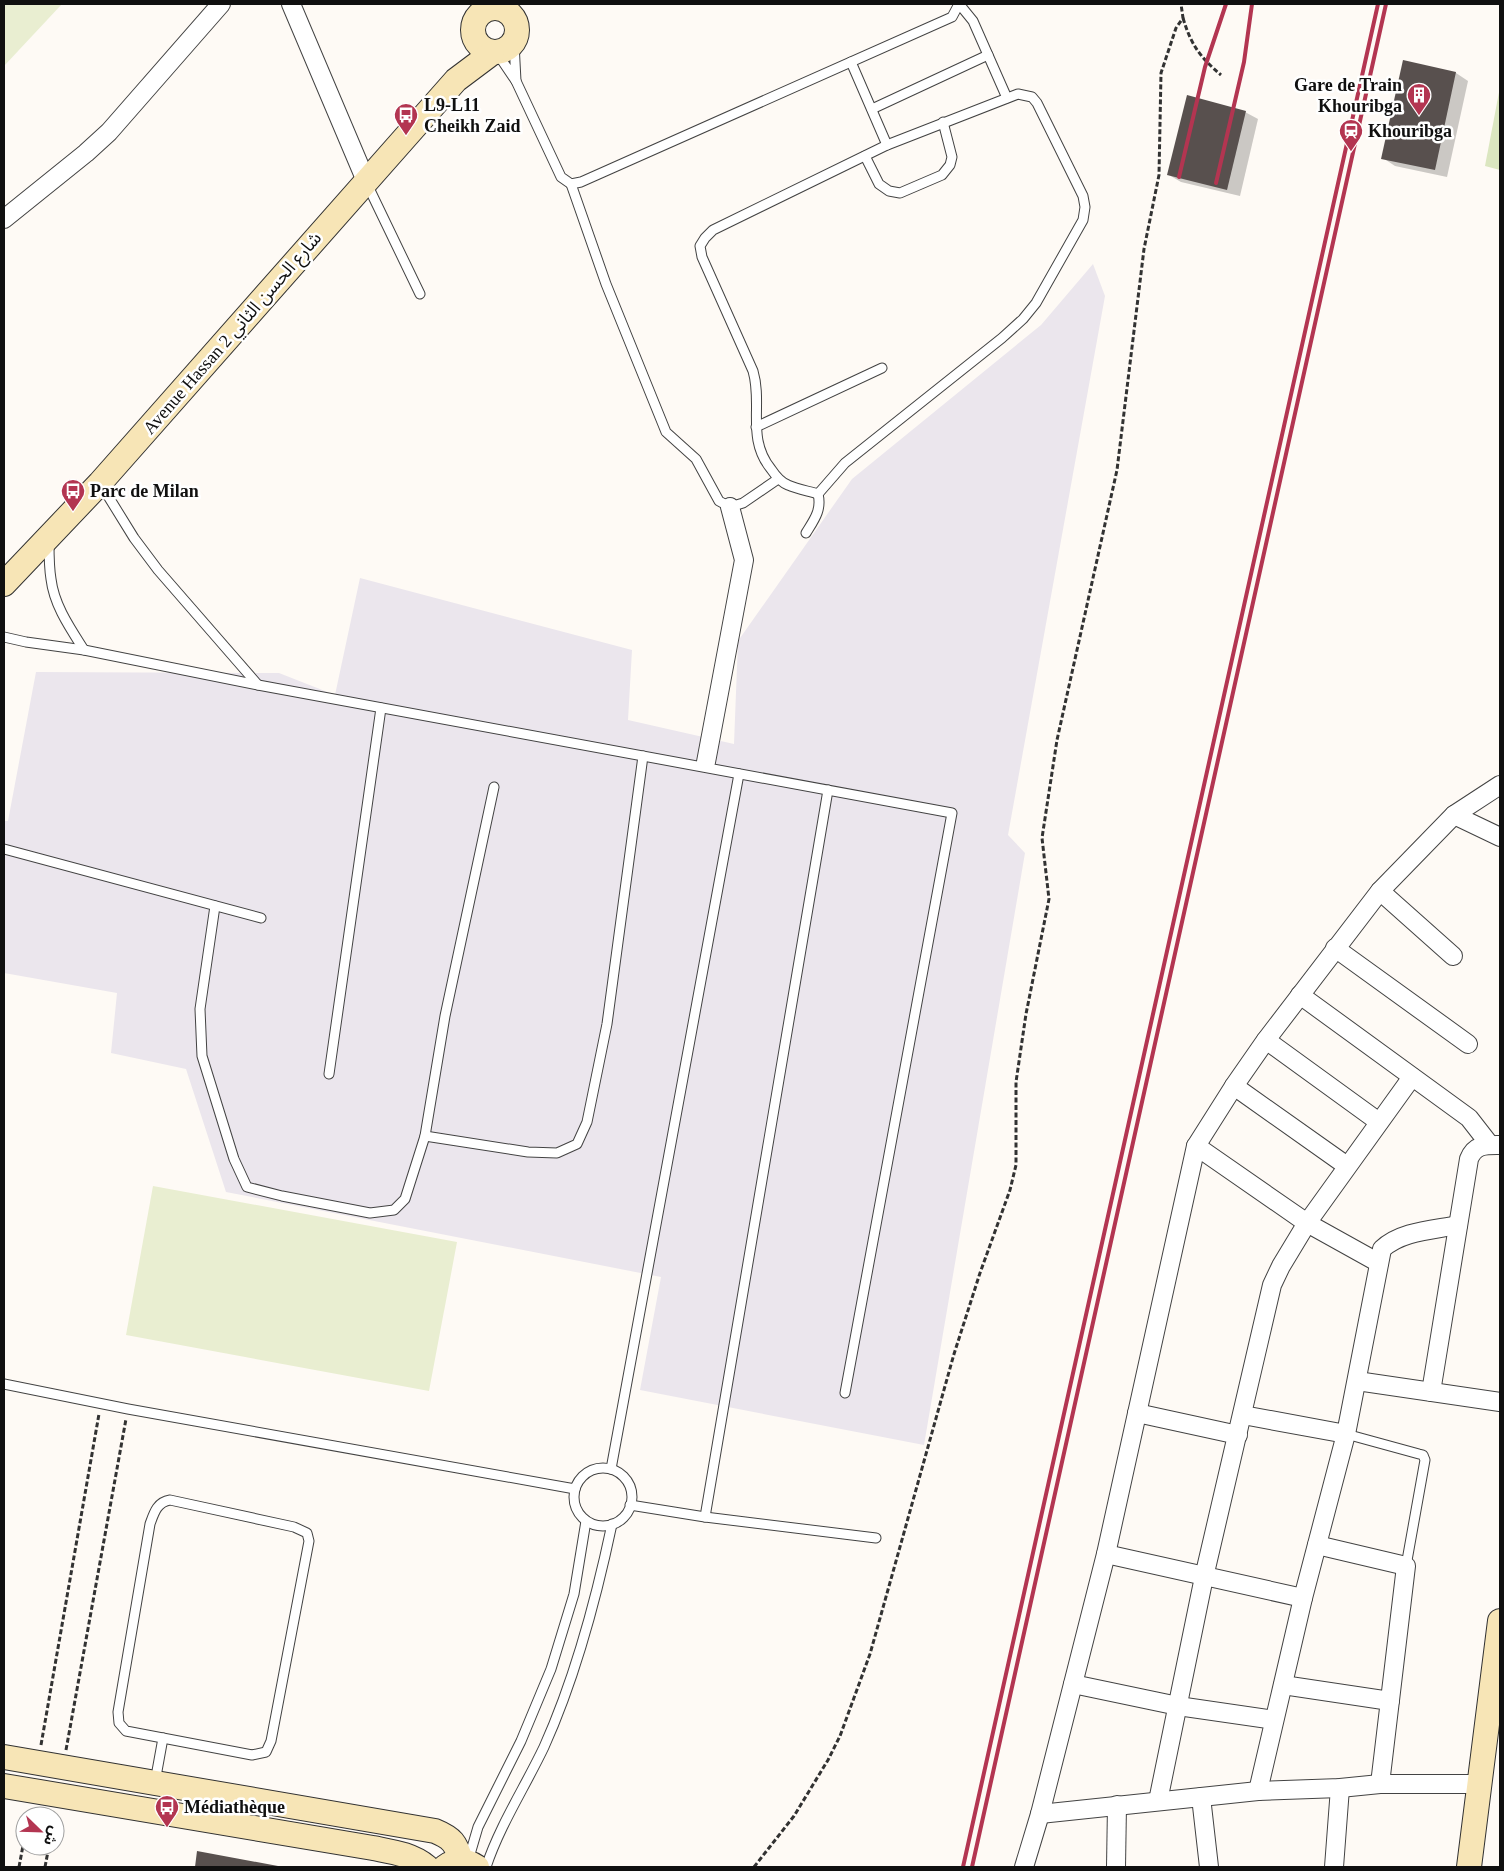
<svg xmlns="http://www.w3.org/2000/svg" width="1504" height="1871" font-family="'Times New Roman','Noto Sans Arabic',serif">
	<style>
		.industrial { fill: #ebe6ed }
		.green { fill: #dbe6c0 }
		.pitch { fill: #e9eed1 }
		.shadow { fill: #0003 }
		.building { fill: #58504e }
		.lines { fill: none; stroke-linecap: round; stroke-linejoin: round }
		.lane-casing { stroke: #434343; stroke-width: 11 }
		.street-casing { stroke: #434343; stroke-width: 20 }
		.secondary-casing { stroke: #323232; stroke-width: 26 }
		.path { stroke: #323232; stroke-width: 3; stroke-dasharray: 5 2.5; stroke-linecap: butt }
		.lane { stroke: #fff; stroke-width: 9 }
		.street { stroke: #fff; stroke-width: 18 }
		.secondary { stroke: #f7e5b6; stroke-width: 24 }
		.rail { stroke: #b33551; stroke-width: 4 }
		.labels { text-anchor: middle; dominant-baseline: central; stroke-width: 5; stroke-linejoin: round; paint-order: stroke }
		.poi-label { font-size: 18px; font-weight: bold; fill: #101010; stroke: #fff; text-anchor: start }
		.street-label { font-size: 18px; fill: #101010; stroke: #fff }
	</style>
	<rect width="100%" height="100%" fill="#fefaf5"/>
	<!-- industrial -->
	<path class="industrial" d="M1093,264L1105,296L1008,835L1025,853L924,1445L640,1390L661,1277L226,1192L186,1069L111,1053L117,993L4,973V821H8L36,672L279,673L335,695L360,578L632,650L628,720L734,744L738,641L852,479L1041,325Z"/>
	<!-- green -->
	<path class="green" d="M1500,87V170L1485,166Z"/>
	<!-- pitch -->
	<g class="pitch">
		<path d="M4,4H62L4,66Z"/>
		<path d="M153,1186L457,1242L429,1391L126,1335Z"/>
	</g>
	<!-- shadow -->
	<g class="shadow">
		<path d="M1404,62L1456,73L1468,81L1447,177L1395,166L1383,158Z"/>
		<path d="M1245,112L1258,119L1240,196L1181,182L1169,175Z"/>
		<path d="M198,1852L276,1867H196Z"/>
	</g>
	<!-- building -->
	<g class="building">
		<path d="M1403,60L1456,72L1435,170L1381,159Z"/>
		<path d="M1187,95L1246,111L1227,190L1167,175Z"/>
		<path d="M197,1851L278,1866L277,1867H195Z"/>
	</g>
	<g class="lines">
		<!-- lane casing -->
		<g class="lane-casing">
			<g id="lane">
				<path d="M960,5L973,21L1007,98"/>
				<path d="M497,53L516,81L514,43"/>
				<path d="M851,62L887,145"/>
				<path d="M516,81L561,177L571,184L581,182L952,17L959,4"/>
				<path d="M1018,94L1032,97L1037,103L1083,196L1085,207L1083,220L1036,303L1023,319L1002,338L845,463L818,494C808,491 797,489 788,485C780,482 775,475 771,469C746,438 763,405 753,371L702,257L700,246L705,238L713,230L887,145Z"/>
				<path d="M872,109L988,55"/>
				<path d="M865,156L879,184L889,191L900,193L942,175L950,165L952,157L943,122"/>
				<path d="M367,184L420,294"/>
				<path d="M571,184L606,284L666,432L696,459L719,501L730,507L743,503L778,479"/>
				<path d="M756,427L882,368"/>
				<path d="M100,483L134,538L158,570L258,685"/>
				<path d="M806,533C814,520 822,510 818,494"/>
				<path d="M49,543C49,555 49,567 51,579C54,605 70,628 84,650"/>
				<path d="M4,637L26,642L84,650L258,685L952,813L845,1393"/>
				<path d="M4,849L261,918"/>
				<path d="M215,906L200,1009L202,1056L234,1159L247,1187L282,1196L370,1213L394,1210L405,1199L425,1136L445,1016L494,787"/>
				<path d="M329,1074L381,708"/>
				<path d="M425,1136L528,1152L557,1153L577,1144L587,1122L607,1024L643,756"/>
				<path d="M4,1384L128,1409L575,1489"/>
				<path d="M1346,1434L1419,1454L1423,1455L1425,1460L1406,1566"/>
				<circle cx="603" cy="1497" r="29"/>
				<path d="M611,1469L739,774"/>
				<path d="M170,1500L294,1527L307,1533L309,1541L271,1741L266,1752L252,1755L126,1731L119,1723L118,1712L150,1524C154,1513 157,1502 170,1500Z"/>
				<path d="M630,1505L705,1517L876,1538"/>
				<path d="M705,1517L828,790"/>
				<path d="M155,1782L163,1738"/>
				<path d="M468,1861L478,1827L521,1741L551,1669L574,1594L586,1521"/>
				<path d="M486,1867C500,1825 525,1787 544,1747C576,1676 596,1600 612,1524"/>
			</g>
		</g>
		<!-- street casing -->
		<g class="street-casing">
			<g id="street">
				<path d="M291,4L366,181"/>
				<path d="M482,4L484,10"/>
				<path d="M4,219L86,153L109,132L221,4"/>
				<path d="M706,762L744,560L730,507"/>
				<path d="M1454,815L1500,837"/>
				<path d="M1380,891L1453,956"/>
				<path d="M1335,948L1468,1044"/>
				<path d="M1300,995L1469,1118L1490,1145"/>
				<path d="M1266,1040L1379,1122"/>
				<path d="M1234,1086L1347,1166"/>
				<path d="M1196,1146L1307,1223L1379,1263"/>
				<path d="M1357,1381L1500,1402"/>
				<path d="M1431,1392L1469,1159C1475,1144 1486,1145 1500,1145"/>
				<path d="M1137,1413L1238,1435"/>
				<path d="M1243,1415L1346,1434"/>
				<path d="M1317,1545L1406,1566L1380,1784"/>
				<path d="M1106,1554L1303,1598"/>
				<path d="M1073,1684L1178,1706L1274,1720"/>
				<path d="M1283,1685L1390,1701"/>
				<path d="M1258,1791L1303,1598L1346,1434L1382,1249C1401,1231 1433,1230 1458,1225"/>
				<path d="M1201,1797L1209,1867"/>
				<path d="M1158,1801L1204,1577L1272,1285L1281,1266L1307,1223L1412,1077"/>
				<path d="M1040,1814L1258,1791L1340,1788L1380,1784H1479"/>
				<path d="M1024,1867L1040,1814L1106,1554L1196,1146L1234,1086L1266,1040L1380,891L1454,815L1500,785"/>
				<path d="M1116,1867L1117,1805"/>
				<path d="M1334,1867L1340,1788"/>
			</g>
		</g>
		<!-- secondary casing -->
		<g class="secondary-casing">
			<g id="secondary">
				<circle cx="495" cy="30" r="22"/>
				<path d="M4,584L100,483L456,80L492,53"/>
				<path d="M4,1757L435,1831C452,1838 456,1843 461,1861"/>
				<path d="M4,1786L373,1848C393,1852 411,1854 427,1867"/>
				<path d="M445,1867C456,1859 466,1860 477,1867"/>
				<path d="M1469,1867L1500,1621"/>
			</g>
		</g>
		<!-- path -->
		<g class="path">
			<path d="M1183,18C1191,45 1200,57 1221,75"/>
			<path d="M41,1745L99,1414"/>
			<path d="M66,1750L126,1419"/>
			<path d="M19,1867L25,1835"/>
			<path d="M45,1867L49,1846"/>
			<path d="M754,1867L794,1816L828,1760L840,1736L870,1654L954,1354L980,1273L1010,1190L1016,1165V1082L1026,1014L1049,899L1042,838L1057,740L1117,470L1144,249L1159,175L1161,73L1176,28L1183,18L1181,4"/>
		</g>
		<!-- lane -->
		<use href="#lane" class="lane"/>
		<!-- street -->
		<use href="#street" class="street"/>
		<!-- secondary -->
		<use href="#secondary" class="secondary"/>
		<!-- rail -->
		<g class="rail">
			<path d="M1179,177L1205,67L1226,4"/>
			<path d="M1216,183L1244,62L1252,4"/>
			<path d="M963,1867L1378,4"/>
			<path d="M972,1867L1386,4"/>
		</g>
	</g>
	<!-- icons -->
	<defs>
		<g id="building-pin" transform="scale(1.25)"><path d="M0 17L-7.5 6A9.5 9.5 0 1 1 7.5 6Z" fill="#b33551" stroke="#fff"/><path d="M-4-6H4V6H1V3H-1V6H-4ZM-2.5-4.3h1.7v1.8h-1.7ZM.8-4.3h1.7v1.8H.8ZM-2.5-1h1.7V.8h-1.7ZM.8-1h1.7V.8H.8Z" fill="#fff"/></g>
		<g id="bus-pin" transform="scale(1.25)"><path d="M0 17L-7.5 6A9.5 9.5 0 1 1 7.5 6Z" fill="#b33551" stroke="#fff"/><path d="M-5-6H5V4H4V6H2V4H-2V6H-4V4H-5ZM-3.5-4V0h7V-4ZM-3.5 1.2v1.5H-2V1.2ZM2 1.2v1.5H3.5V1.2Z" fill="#fff"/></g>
		<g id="station-pin" transform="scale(1.25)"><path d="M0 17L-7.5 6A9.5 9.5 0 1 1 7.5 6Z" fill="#b33551" stroke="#fff"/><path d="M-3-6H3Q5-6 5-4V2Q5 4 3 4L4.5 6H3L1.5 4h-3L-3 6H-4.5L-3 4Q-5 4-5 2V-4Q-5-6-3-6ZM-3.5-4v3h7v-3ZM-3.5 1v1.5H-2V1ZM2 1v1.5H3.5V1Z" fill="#fff"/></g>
	</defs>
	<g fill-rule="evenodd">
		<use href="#building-pin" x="1419" y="95"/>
		<use href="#bus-pin" x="406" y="115"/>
		<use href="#station-pin" x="1351" y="131"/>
		<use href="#bus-pin" x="73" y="491"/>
		<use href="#bus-pin" x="167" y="1807"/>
	</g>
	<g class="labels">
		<!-- poi labels -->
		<g class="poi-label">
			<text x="1402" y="85" text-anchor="end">Gare de Train<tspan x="1402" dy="21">Khouribga</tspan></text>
			<text x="424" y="105">L9-L11<tspan x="424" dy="21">Cheikh Zaid</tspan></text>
			<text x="1368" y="131">Khouribga</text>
			<text x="90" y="491">Parc de Milan</text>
			<text x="184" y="1807">Médiathèque</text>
		</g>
		<!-- street labels -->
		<g class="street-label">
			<text transform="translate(232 333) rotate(-49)">Avenue Hassan 2 شارع الحسن الثاني</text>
		</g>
	</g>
	<!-- border -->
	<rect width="1504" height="1871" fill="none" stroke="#101010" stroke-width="10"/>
	<!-- north arrow -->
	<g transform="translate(40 1831) rotate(113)"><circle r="24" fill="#ffffff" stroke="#9f9f9f"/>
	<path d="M0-4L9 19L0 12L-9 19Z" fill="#b33551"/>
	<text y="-8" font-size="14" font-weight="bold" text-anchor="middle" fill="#101010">ش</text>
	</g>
</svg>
